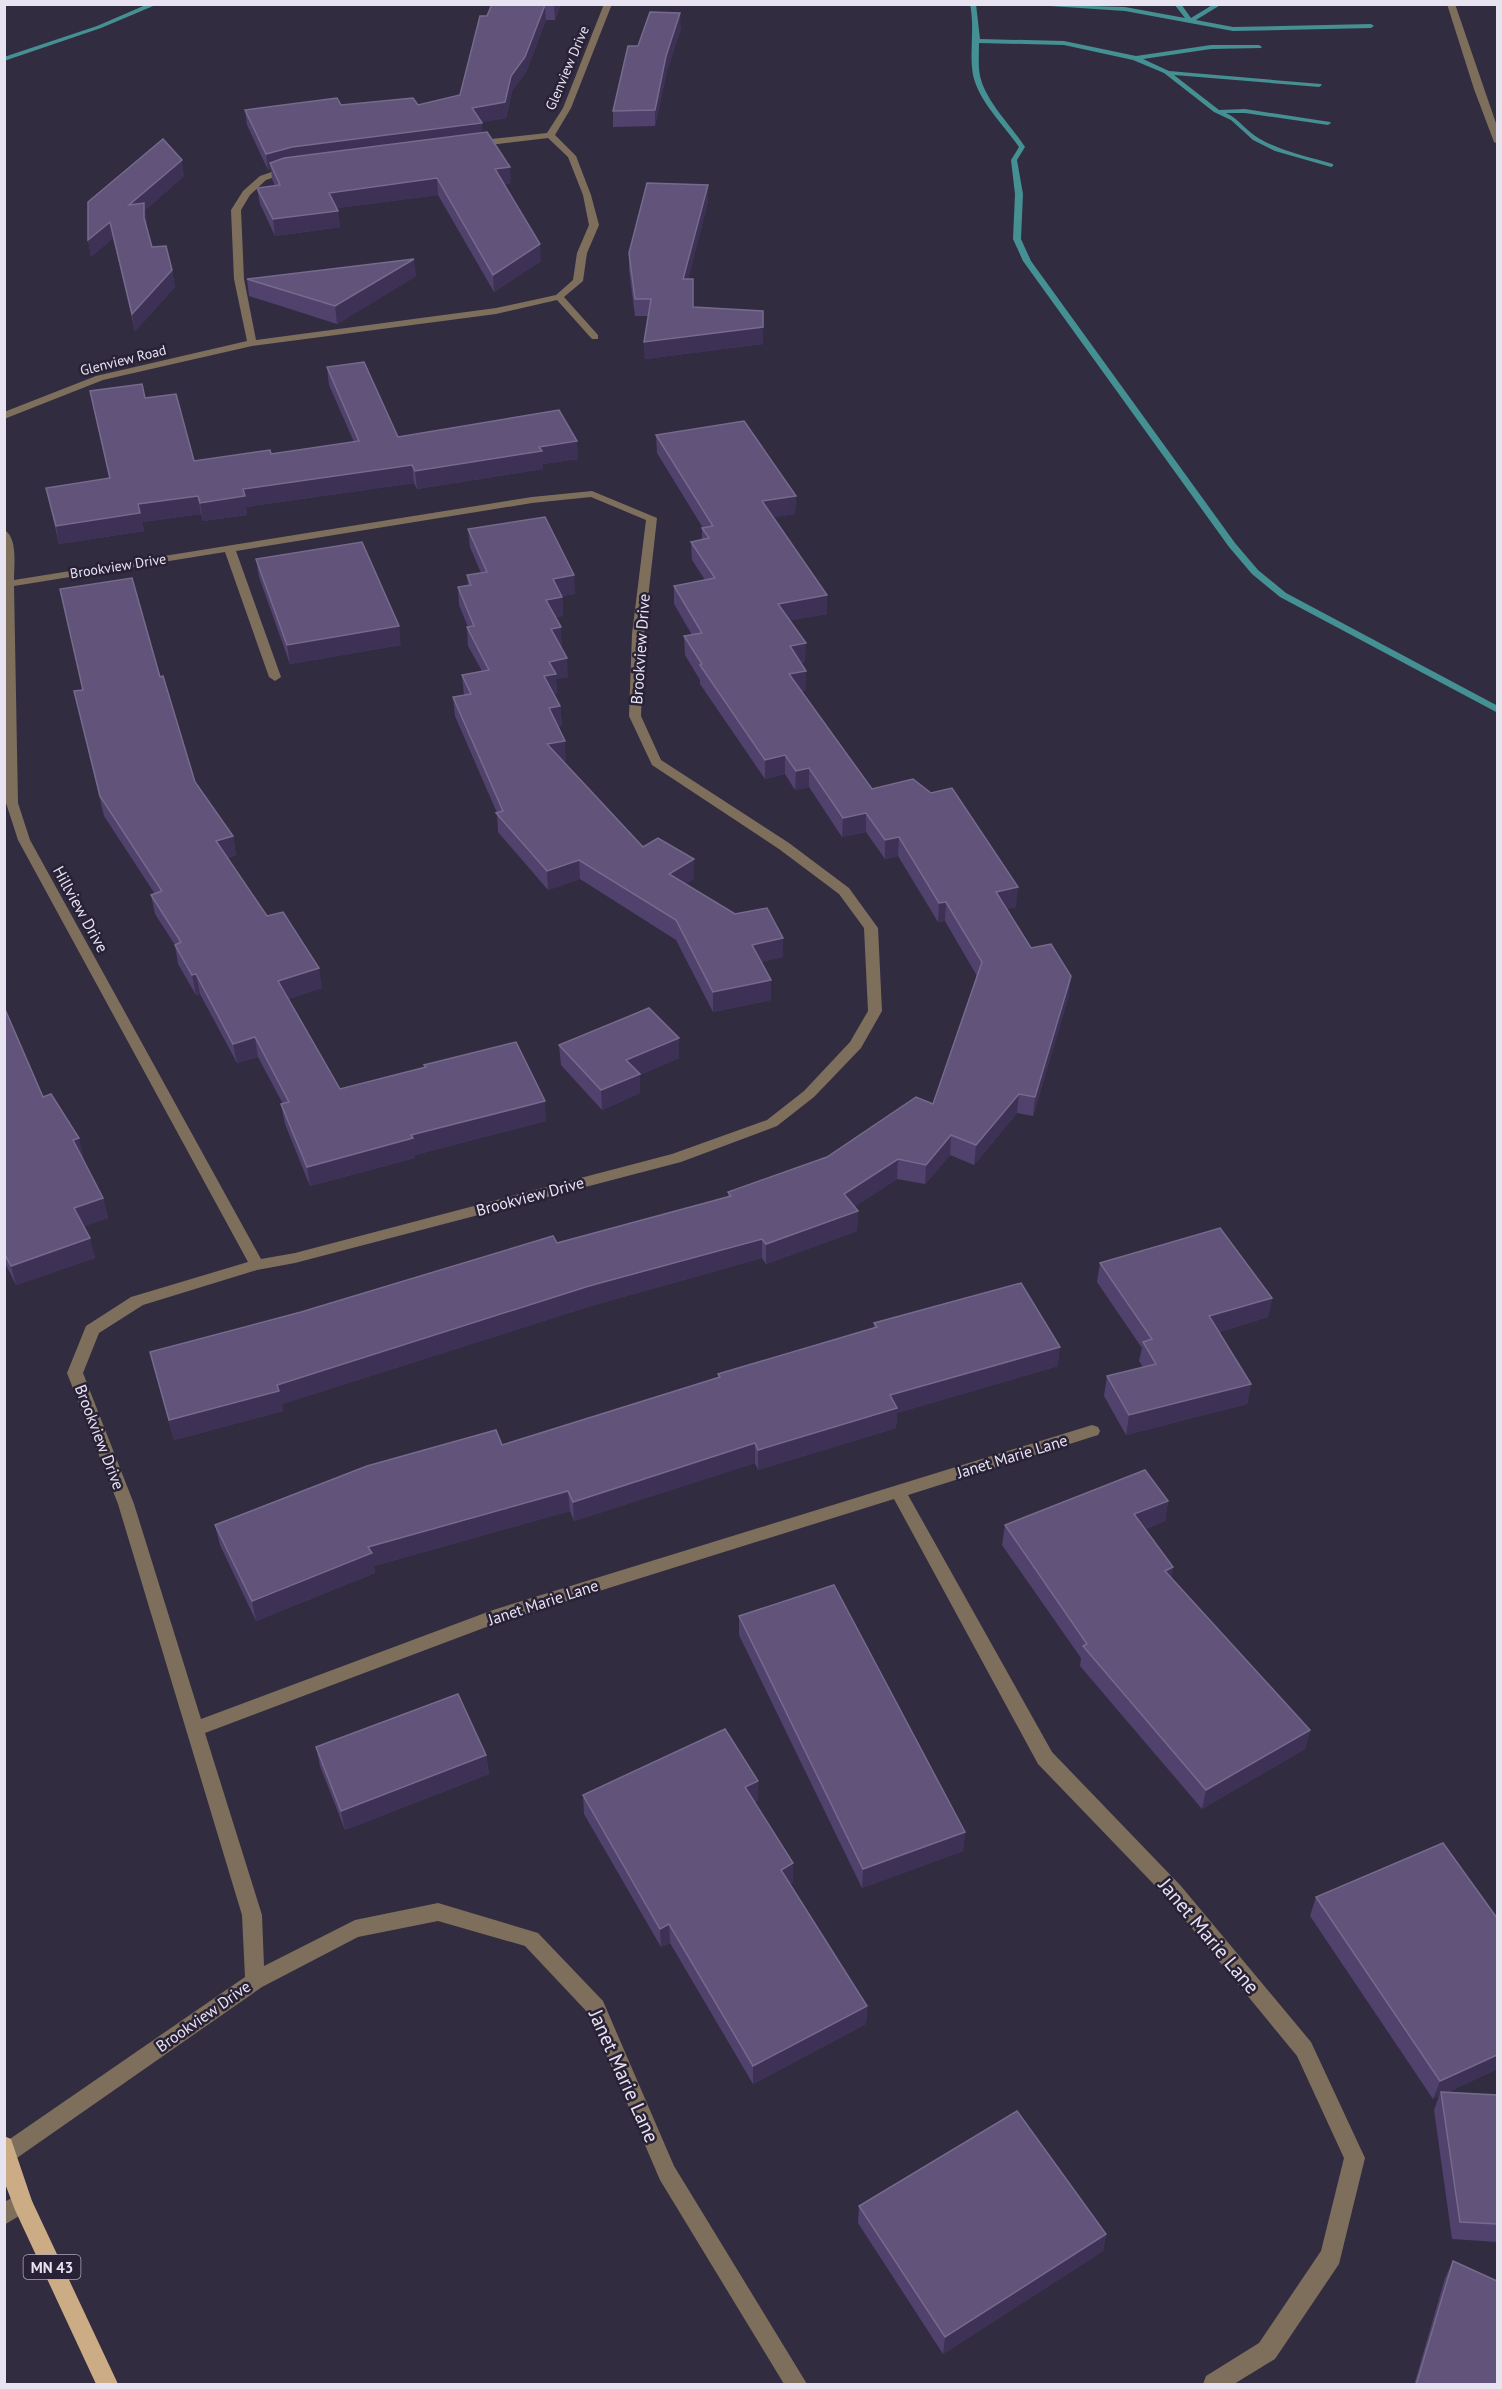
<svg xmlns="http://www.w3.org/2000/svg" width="1502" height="2389" font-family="'PT Sans',sans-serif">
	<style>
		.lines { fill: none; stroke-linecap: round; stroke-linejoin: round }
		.stream { fill: #449092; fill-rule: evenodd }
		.minor { fill: #7e6f5c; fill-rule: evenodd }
		.major { fill: #ccac85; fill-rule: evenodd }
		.wall { fill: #50426c }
		.shaded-wall { fill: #3d3255 }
		.building { fill: #61537a; stroke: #766a8d; stroke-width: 1.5 }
		.labels { text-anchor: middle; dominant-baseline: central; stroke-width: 5; stroke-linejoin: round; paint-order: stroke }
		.far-street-label { font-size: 14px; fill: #e7e3f1; stroke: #292237 }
		.shield { fill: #292237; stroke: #aea9b9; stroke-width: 1.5 }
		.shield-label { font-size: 15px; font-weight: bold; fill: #e7e3f1 }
		.street-label { font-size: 16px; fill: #e7e3f1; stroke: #292237 }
		.near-street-label { font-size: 20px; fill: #e7e3f1; stroke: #292237 }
	</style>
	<rect width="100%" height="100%" fill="#322c41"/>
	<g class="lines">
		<!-- stream -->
		<g class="stream">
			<path d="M148,4H158L101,28L4,61V57L97,26Z"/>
			<path d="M970,4H976L980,39L1064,41L1136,56L1211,45H1259L1262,47L1261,48L1211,49L1143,59L1169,71L1321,84L1322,85L1319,87L1174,75L1219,110L1245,109L1330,122L1331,123L1328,125L1245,113H1226C1239,119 1247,132 1260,139C1283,152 1309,157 1333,164V166L1331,167L1275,151L1253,140L1231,120L1214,112L1164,73L1133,60L1064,45L979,43C979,54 978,65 980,76C986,102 1011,125 1025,147L1017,160L1023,194L1021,239L1031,261L1235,543L1258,570L1286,593L1498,706V713L1280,597L1252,574L1229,547L1023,261L1013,239L1015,194L1011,160L1019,147C1004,125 979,102 973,75C969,52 975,28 970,4Z"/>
			<path d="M1020,4L1125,7L1185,18L1174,4H1181L1191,18L1214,4H1222L1196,20L1233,27L1371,24L1374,26L1371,28L1233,31L1125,11Z"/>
		</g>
		<!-- minor -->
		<g class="minor">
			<path d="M604,4H612L571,108L555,135L576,156L591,195L599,225L587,253L583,281L564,297L598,335V339H592L557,300L496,314L252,346L103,380L4,419V412L96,376L247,341L234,279L231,210L243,191L260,176L289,166L292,167V171L266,180L250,195L241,210L244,279L256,340L496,308L556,295L573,280L577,253L589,225L583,195L568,157L548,138L473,147L469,144L473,141L547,133L563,108Z"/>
			<path d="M1447,4H1455L1498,129V144L1494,142L1474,89Z"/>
			<path d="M592,491L657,518L644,634L641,716L661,760L789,843L849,888L878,928L882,1011L861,1048L814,1097L777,1126L681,1162L295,1263L257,1270L143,1305L99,1333L83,1373L134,1504L201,1719L493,1610L1092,1425L1098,1427L1100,1431L1098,1435L908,1495L1052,1752L1181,1886L1311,2042L1365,2158L1339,2264L1275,2359L1234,2384H1203L1206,2376L1259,2343L1321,2251L1344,2158L1297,2056L1167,1898L1038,1764L894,1499L497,1623L205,1733L262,1915L264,1966L355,1920L438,1903L538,1933L603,2001L674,2166L807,2384H784L660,2180L589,2014L525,1946L438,1921L358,1937L262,1987L14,2160L4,2162V2143L245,1977L242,1915L118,1504L67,1373L86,1326L131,1297L248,1262L18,840L6,803L4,530C18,537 14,565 14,580L532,497ZM591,497L646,520L632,634L629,716L652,765L779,849L839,894L864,928L868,1011L850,1042L804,1091L767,1120L672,1154L295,1253L261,1259L30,840L18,803L14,586L225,552L269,677L275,681L281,677L236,551L532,503Z"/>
			<path d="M22,2193L29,2196L33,2203L29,2210L4,2225V2202Z"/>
		</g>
		<!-- major -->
		<path class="major" d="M4,2136L11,2139L32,2201L118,2384H96L15,2210L4,2181Z"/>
	</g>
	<!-- wall -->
	<g class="wall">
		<path d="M492,4H561L555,20H546L526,72L512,91L506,118L481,122L482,132L511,183L504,184L541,261L494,292L438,195L337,208L340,227L275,236L260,204L257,188L275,186L272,179L271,169L268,170L247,125L245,110L341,105H418L460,95L487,16Z"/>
		<path d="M681,28L667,71L655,126L613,127V111L638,46Z"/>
		<path d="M184,176L145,210L147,228L152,247L172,270L175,287L135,331L113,238L91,257L88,240Z"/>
		<path d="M708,201L688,279L693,307L763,327V344L645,359L644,342L648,316H635L629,270V253Z"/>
		<path d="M416,276L337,324L249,296L247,279Z"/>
		<path d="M327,367L398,437L578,459L543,464V469L417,489L414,483L246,507L247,515L203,521L201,514L142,522L144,531L59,544L46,488L109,478L90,391L145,398L194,461L271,454L354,442L329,385Z"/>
		<path d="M656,435L796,496L795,514L773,517L827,595V614L790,620L805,662L801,663L806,671V690L801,691L872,789L1016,907L1006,909L1031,948L1069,995L1033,1116L1017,1113L974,1165L950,1155L925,1184L897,1179L854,1207L858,1211L857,1231L766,1264L762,1258L591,1306L282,1404L283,1411L174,1440L150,1352L301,1312L728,1197V1192L827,1157L933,1104L977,976L945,921L938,922L898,856L885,859L866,832L842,837L809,787L795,790L785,774L765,779L700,684V680L685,655L684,636L692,635L674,604V586L705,580L692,560L691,542L702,540V528H703L657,453Z"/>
		<path d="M468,529L575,594L562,596L563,616L556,617L562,646H560L568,677L556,679L557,693H554L560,706L562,725L558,726L566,760L563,761L643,847L694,859V879L685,884L783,957L761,962L771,980V1000L713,1012L676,940L580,879L548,890L498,832L497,813L455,716L453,697L464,695L462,675L482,671L468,646L467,627H468L459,605L458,587L468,585L467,575L481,573L470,547Z"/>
		<path d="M256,559L401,645L290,664L259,577Z"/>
		<path d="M64,608L160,677L195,782L233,836L236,855L227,858L267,916L322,988L288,999L340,1089L425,1068L424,1065L546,1121L415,1155V1158L310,1186L285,1124L281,1104H283L258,1057L237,1063L200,994L196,995L178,964L175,945L155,914L151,895L155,894L104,816L74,691L83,690Z"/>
		<path d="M4,1007L43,1097L84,1158H82L103,1198L108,1218L84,1226L95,1258L16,1285L4,1261Z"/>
		<path d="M679,1038V1058L640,1075V1093L602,1110L561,1065L559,1045Z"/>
		<path d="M1100,1263L1272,1298L1268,1317L1219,1332L1251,1384L1247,1404L1126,1435L1104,1396L1107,1376L1143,1367L1139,1361L1142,1348L1097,1282Z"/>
		<path d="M874,1323L1058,1366L897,1413L896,1428L758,1470L755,1463L574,1521L570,1511L374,1566L375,1573L256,1621L220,1545L215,1525L502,1445L718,1378V1374L874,1328Z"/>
		<path d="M1168,1501L1165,1521L1145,1529L1173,1567L1171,1578L1310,1730L1305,1749L1202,1809L1080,1666L1081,1658L1002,1545L1005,1525Z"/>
		<path d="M739,1616L965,1832L963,1851L862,1888L739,1635Z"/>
		<path d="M316,1747L486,1755L489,1774L345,1830L320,1766Z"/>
		<path d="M758,1781V1800L755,1802L793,1882L790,1884L867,2006L866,2024L753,2084L670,1943L661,1947L584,1814L583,1795Z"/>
		<path d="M1316,1897L1497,1918V2069L1448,2092L1497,2095V2242L1452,2239L1434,2110L1439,2096L1433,2099L1310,1916Z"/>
		<path d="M859,2206L1106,2234L1103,2251L943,2354L858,2223Z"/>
		<path d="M1453,2261L1497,2385H1414L1445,2278Z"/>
	</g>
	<!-- shaded-wall -->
	<g class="shaded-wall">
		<path d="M554,4H561L555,20Z"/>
		<path d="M545,5L546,20L526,72L512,91L506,118L473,124L472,108Z"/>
		<path d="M680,13L681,28L667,71L655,126V110L666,56Z"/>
		<path d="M482,123L483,139L270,163L271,169L268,170L266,154L292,147Z"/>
		<path d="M182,160L184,176L145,210L147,219V234L129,205Z"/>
		<path d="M510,167L511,183L496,185L495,169Z"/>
		<path d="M437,178L438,195L331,209L329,193Z"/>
		<path d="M708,185V201L684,296L683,279Z"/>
		<path d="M338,211L340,227L275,236L273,219Z"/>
		<path d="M110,222L113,238L91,257L88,240Z"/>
		<path d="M540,244L541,261L494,292L493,275Z"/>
		<path d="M414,259L416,276L337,324L335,306Z"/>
		<path d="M172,270L175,287L135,331L132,314Z"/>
		<path d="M763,327V344L645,359L644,342Z"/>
		<path d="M577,441L578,459L543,464V469L417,489L415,471L539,447Z"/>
		<path d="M412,465L414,483L246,507L247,515L203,521L200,503L243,489Z"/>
		<path d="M198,496L201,514L142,522L144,531L59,544L56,526L138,504Z"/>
		<path d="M796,496L795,514L762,519V501Z"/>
		<path d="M574,575L575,594L554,597L553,579Z"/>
		<path d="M827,595V614L778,623V604Z"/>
		<path d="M562,597L563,616L547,618L546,600Z"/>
		<path d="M399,626L401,645L290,664L287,645Z"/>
		<path d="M561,627L562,646L552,648L551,629Z"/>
		<path d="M806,643L805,662L790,665V646Z"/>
		<path d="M567,658L568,677L556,679L557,693L546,695L544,676L549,662Z"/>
		<path d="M806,671V690L789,693V674Z"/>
		<path d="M560,706L562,725L550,727L549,708Z"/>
		<path d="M565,741L566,760L549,763L547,744Z"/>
		<path d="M785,755V774L765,779V760Z"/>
		<path d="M809,768V787L795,790L796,771Z"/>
		<path d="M866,813V832L842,837L843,818Z"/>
		<path d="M233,836L236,855L219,860L216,841Z"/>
		<path d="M899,837L898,856L885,859V840Z"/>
		<path d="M694,859V879L669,894V874Z"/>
		<path d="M579,860L580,879L548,890L547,871Z"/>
		<path d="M1018,887L1016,907L994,911L996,892Z"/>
		<path d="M946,902L945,921L938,922L939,903Z"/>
		<path d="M783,938V957L752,964V945Z"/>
		<path d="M319,968L322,988L281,1001L278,981Z"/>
		<path d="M196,974L200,994L196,995L192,975Z"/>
		<path d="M4,975L7,985H4Z"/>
		<path d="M1071,976L1069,995L1033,1116L1035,1097Z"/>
		<path d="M771,980V1000L713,1012V992Z"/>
		<path d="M255,1037L258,1057L237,1063L233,1044Z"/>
		<path d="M679,1038V1058L640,1075V1093L602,1110L601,1090L626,1060Z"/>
		<path d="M1019,1094L1017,1113L974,1165L976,1145Z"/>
		<path d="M545,1101L546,1121L415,1155V1158L310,1186L307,1167L411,1135Z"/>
		<path d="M951,1135L950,1155L925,1184L926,1165Z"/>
		<path d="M79,1138L84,1158L78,1160L73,1140Z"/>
		<path d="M898,1159L897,1179L844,1214V1194Z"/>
		<path d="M103,1198L108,1218L79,1228L74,1208Z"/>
		<path d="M858,1211L857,1231L766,1264V1244Z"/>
		<path d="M90,1238L95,1258L16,1285L11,1266Z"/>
		<path d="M762,1239V1258L591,1306L282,1404L283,1411L174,1440L169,1420L277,1385L589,1286Z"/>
		<path d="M1272,1298L1268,1317L1205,1336L1209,1316Z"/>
		<path d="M1060,1347L1058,1366L897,1413L896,1428L758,1470V1450L890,1395Z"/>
		<path d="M1251,1384L1247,1404L1126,1435L1129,1415Z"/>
		<path d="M755,1443V1463L574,1521L573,1502Z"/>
		<path d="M568,1491L570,1511L374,1566L375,1573L256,1621L252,1601L368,1547Z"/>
		<path d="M1168,1501L1165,1521L1131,1534L1134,1514Z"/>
		<path d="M1173,1567L1170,1587L1165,1571Z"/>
		<path d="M1310,1730L1305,1749L1202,1809L1206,1790Z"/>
		<path d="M486,1755L489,1774L345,1830L341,1811Z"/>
		<path d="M758,1781V1800L745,1806V1787Z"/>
		<path d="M965,1832L963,1851L862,1888L863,1869Z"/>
		<path d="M793,1863V1882L781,1888V1870Z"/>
		<path d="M669,1924L670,1943L661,1947L660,1929Z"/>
		<path d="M867,2006L866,2024L753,2084V2066Z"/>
		<path d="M1497,2055V2069L1441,2095V2092L1439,2096L1433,2099L1440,2081Z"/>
		<path d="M1106,2234L1103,2251L943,2354L945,2337Z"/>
	</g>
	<!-- building -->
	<g class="building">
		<path d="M492,4H554L545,5L525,57L511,76L505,102L472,108L482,123L292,147L266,154L245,110L337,98L341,105L413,98L418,105L460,95L480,16H487Z"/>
		<path d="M650,12L680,13L666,56L655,110L613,111L628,46H638Z"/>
		<path d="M487,132L510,167L495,169L540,244L493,275L437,178L329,193L338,211L273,219L257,188L280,185L270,163L284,158Z"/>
		<path d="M163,139L182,160L129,205L144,203V218L152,247L166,246L172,270L132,314L110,222L88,240V202Z"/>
		<path d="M647,183L708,185L683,279H693V307L763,311V327L644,342L651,299H635L629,253Z"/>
		<path d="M414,259L335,306L247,279Z"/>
		<path d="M364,362L398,437L559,410L577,441L539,447L542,451L415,471L412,465L243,489L245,496L200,503L198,496L138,504L140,513L56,526L46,488L110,478L90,391L142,384L145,398L176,394L194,461L270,450L271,454L359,441L327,367Z"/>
		<path d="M744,421L796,496L762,501L827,595L778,604L806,643L790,646L806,671L789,674L872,789L913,779L931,793L952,788L1018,887L996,892L1031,948L1051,944L1071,976L1035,1097L1019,1094L976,1145L951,1135L926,1165L898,1159L844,1194L858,1211L766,1244L762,1239L589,1286L277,1385L279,1391L169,1420L150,1352L301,1312L553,1236L557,1243L731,1196L728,1192L827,1157L916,1097L933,1104L982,962L946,902L939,903L899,837L885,840L866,813L843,818L809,768L796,771L785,755L765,760L700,665L702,664L684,636L702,633L674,586L715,578L691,542L709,538L702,528L713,526L656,435Z"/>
		<path d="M545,517L574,575L553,579L562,597L546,600L561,627L551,629L567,658L549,662L556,674L544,676L560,706L549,708L565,741L547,744L643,847L658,838L694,859L669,874L735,914L767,908L783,938L752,945L771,980L713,992L676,920L579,860L547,871L496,813L503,811L453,697L471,694L462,675L489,670L467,627L474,626L458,587L471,585L467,575L487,572L468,529Z"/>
		<path d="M362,542L399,626L287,645L256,559Z"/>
		<path d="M132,578L160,677L163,676L195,782L233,836L216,841L267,916L283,912L319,968L278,981L340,1089L426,1067L424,1065L516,1042L545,1101L411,1135L413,1138L307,1167L281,1104L289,1102L255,1037L233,1044L196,974L192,975L175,945L181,942L151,895L162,891L100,796L74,691L83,690L60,589Z"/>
		<path d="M4,1007L43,1097L51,1094L79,1138L73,1140L103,1198L74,1208L90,1238L11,1266L4,1253Z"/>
		<path d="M649,1008L679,1038L626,1060L640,1074L601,1090L559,1045Z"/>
		<path d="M1220,1228L1272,1298L1209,1316L1251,1384L1129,1415L1107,1376L1156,1364L1143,1342L1152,1339L1100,1263Z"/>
		<path d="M1021,1283L1060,1347L890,1395L897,1408L758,1450L755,1443L573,1502L568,1491L368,1547L372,1553L252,1601L215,1525L367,1466L496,1430L502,1445L720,1377L718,1374L877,1327L874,1323Z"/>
		<path d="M1145,1470L1168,1501L1134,1514L1173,1567L1165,1571L1310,1730L1206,1790L1083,1646L1087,1644L1005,1525Z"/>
		<path d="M834,1585L965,1832L863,1869L739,1616Z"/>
		<path d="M458,1694L486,1755L341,1811L316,1747Z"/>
		<path d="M725,1729L758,1781L745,1787L793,1863L781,1870L867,2006L753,2066L669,1924L660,1929L583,1795Z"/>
		<path d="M1443,1843L1497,1918V2055L1440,2081L1316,1897Z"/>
		<path d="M1441,2092L1497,2095V2224L1460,2222Z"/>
		<path d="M1017,2111L1106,2234L945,2337L859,2206Z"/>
		<path d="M1453,2261L1497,2281V2385H1416Z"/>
	</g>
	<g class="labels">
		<!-- far-street labels -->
		<g class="far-street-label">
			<text transform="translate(567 68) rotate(-67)">Glenview Drive</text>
			<text transform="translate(123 360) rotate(-14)">Glenview Road</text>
			<text transform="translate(118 566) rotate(-9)">Brookview Drive</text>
		</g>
		<!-- shield labels -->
		<rect class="shield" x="23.5" y="2255" width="57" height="24" rx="4.5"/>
		<g class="shield-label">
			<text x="52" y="2267">MN 43</text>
		</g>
		<!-- street labels -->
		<g class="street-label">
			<text transform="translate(640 649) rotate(-86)">Brookview Drive</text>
			<text transform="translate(81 909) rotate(61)">Hillview Drive</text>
			<text transform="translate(530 1196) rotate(-15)">Brookview Drive</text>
			<text transform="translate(100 1437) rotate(69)">Brookview Drive</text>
			<text transform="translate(1012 1456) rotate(-17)">Janet Marie Lane</text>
			<text transform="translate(543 1602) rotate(-18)">Janet Marie Lane</text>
			<text transform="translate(203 2016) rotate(-35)">Brookview Drive</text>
		</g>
		<!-- near-street labels -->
		<g class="near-street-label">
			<text transform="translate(1209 1936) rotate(50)">Janet Marie Lane</text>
			<text transform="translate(624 2076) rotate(66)">Janet Marie Lane</text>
		</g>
	</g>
	<!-- border -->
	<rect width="1502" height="2389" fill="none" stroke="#e7e3f1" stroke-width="12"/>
</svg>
